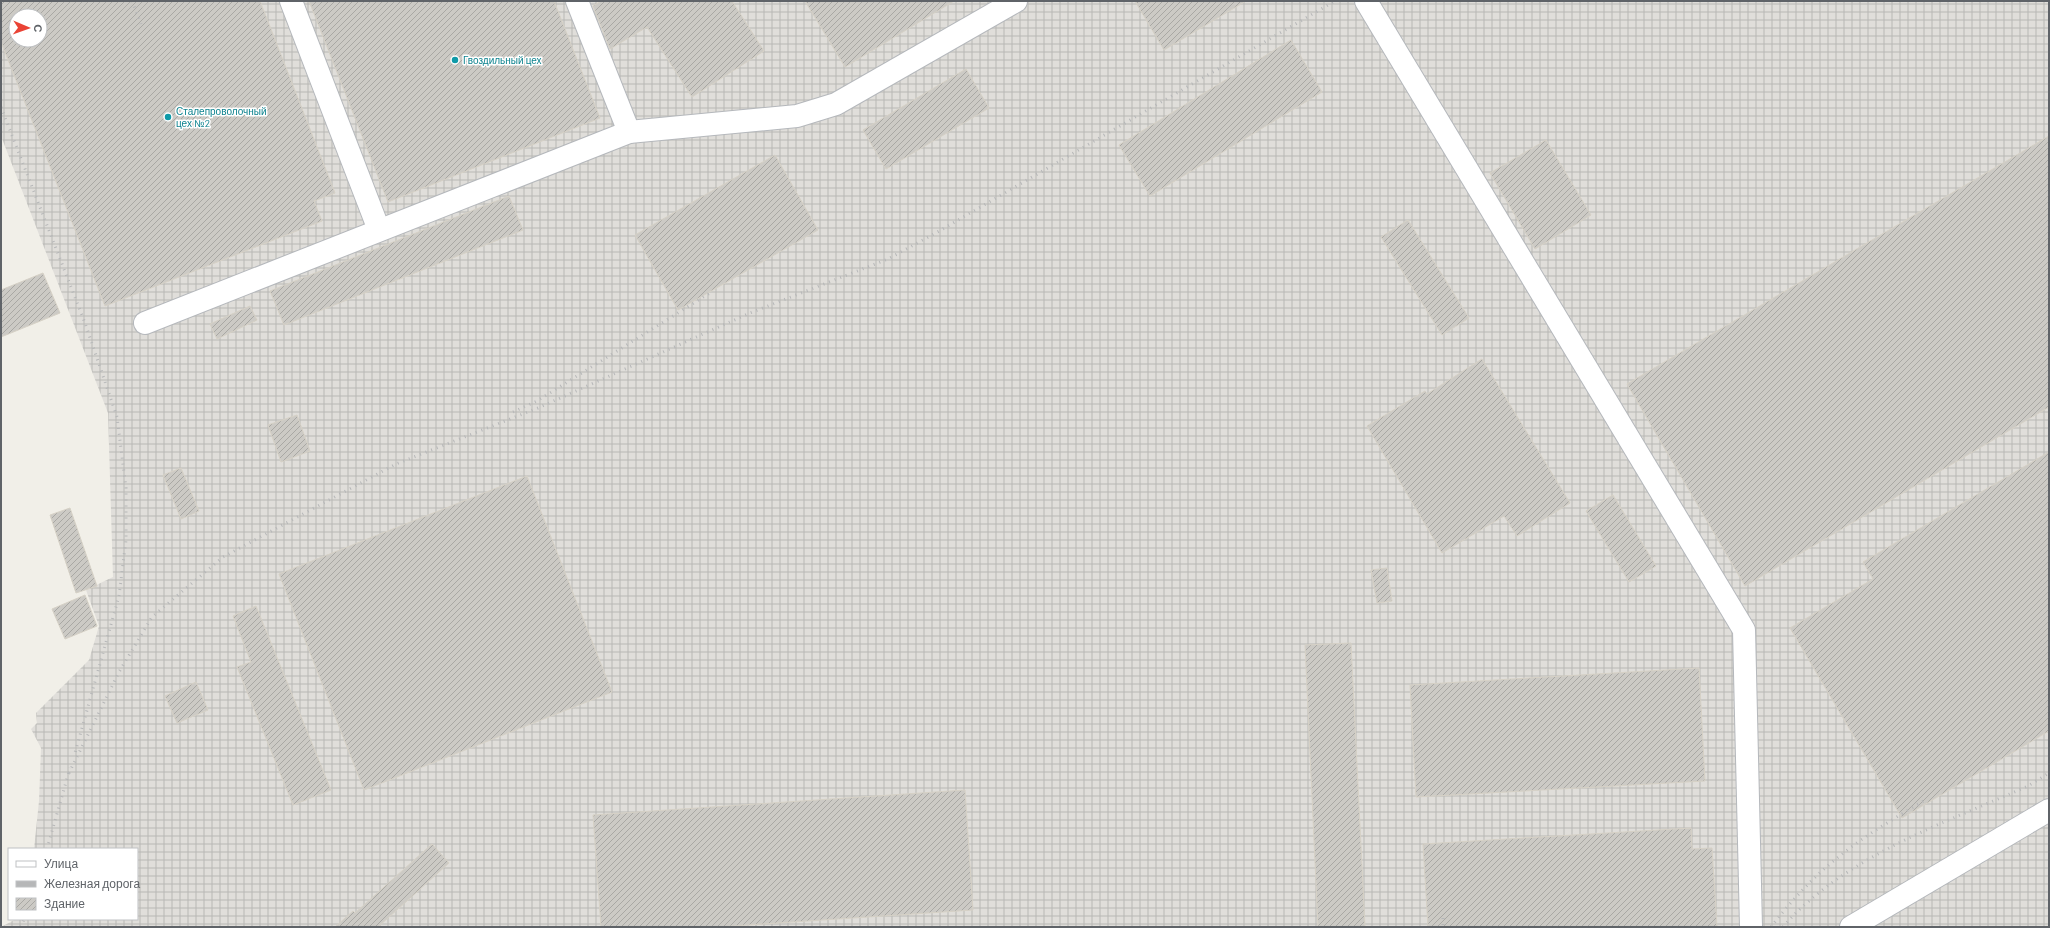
<svg xmlns="http://www.w3.org/2000/svg" width="2050" height="928" font-family="Barlow,sans-serif">
	<style>
		.industrial { fill: url(#industrial-grid); fill-rule: evenodd }
		.building { fill: url(#building-hatch); stroke: #d6d1c6; fill-rule: evenodd }
		.lines { fill: none; stroke-linecap: round; stroke-linejoin: round }
		.minor-casing { stroke: #b5b8bc; stroke-width: 24 }
		.minor { stroke: #fff; stroke-width: 22 }
		.rail { stroke: #b6b7b8; stroke-width: 3; stroke-dasharray: 1 5; stroke-linecap: butt }
		.culture-dot { fill: #0f9aa8; stroke: #fff; stroke-width: 1.5 }
		.labels { text-anchor: middle; dominant-baseline: central; stroke-width: 3; stroke-linejoin: round; paint-order: stroke }
		.culture-label { font-size: 10px; fill: #0d838f; stroke: #fff; text-anchor: start }
	</style>
	<defs>
		<pattern id="industrial-grid" width="8" height="8" patternUnits="userSpaceOnUse"><rect width="8" height="8" fill="#e0deda"/><path d="M0 4h8M4 0v8" fill="none" stroke="#b9b8b5"/></pattern>
		<pattern id="building-hatch" width="6" height="6" patternUnits="userSpaceOnUse"><rect width="6" height="6" fill="#cccac5"/><path d="M-1 1l2-2M0 6l6-6M5 7l2-2" fill="none" stroke="#a9a8a4"/></pattern>
	</defs>
	<rect width="100%" height="100%" fill="#f1efe8"/>
	<!-- industrial -->
	<path class="industrial" d="M1,1H2049V927H1L16,919H137V849H34L39,801L41,748L31,729L37,723L36,713L89,660L99,626L86,590L113,577L108,413L1,136ZM16,16H40V40H16Z"/>
	<!-- building -->
	<g class="building">
		<path d="M1,1H260L335,193L314,201L322,221L105,306L1,42ZM16,16H40V40H16Z"/>
		<path d="M309,1H554L600,118L388,202Z"/>
		<path d="M601,1H732L764,51L692,97L647,27L610,49L593,6Z"/>
		<path d="M805,1H954L845,67Z"/>
		<path d="M1135,1H1246L1164,50Z"/>
		<path d="M1291,40L1322,92L1150,196L1119,145Z"/>
		<path d="M966,69L989,108L886,169L863,130Z"/>
		<path d="M2049,136V407L1745,586L1627,384Z"/>
		<path d="M1546,140L1591,215L1535,249L1490,173Z"/>
		<path d="M775,155L818,230L678,310L635,235Z"/>
		<path d="M509,196L523,230L284,325L270,291Z"/>
		<path d="M1408,220L1469,318L1442,335L1381,237Z"/>
		<path d="M43,273L60,313L1,337V290Z"/>
		<path d="M250,306L257,320L217,339L210,324Z"/>
		<path d="M1482,359L1570,503L1517,536L1504,516L1442,553L1367,426L1425,391L1427,394Z"/>
		<path d="M297,415L310,451L281,462L268,425Z"/>
		<path d="M2049,452V731L1902,818L1790,628L1873,579L1863,562Z"/>
		<path d="M181,468L199,511L181,519L163,475Z"/>
		<path d="M527,476L612,692L364,790L279,574Z"/>
		<path d="M1613,495L1656,566L1629,582L1586,511Z"/>
		<path d="M70,508L97,586L76,593L50,515Z"/>
		<path d="M1387,568L1392,601L1377,603L1371,570Z"/>
		<path d="M85,595L97,626L65,639L52,609Z"/>
		<path d="M256,606L331,790L293,805L237,667L251,662L233,616Z"/>
		<path d="M1351,643L1365,927H1318L1305,645Z"/>
		<path d="M1699,668L1705,781L1416,797L1410,685Z"/>
		<path d="M196,682L208,710L177,723L165,696Z"/>
		<path d="M965,790L973,910L718,927H601L593,815Z"/>
		<path d="M1691,828L1692,849L1712,848L1717,927H1428L1423,844Z"/>
		<path d="M432,844L449,863L378,927H335L353,911L355,913Z"/>
	</g>
	<g class="lines">
		<!-- minor casing -->
		<g class="minor-casing">
			<g id="minor">
				<path d="M291,1L379,230"/>
				<path d="M577,1L629,132"/>
				<path d="M1366,1L1744,630L1751,927"/>
				<path d="M145,323L629,132L797,116L836,104L1016,1"/>
				<path d="M1851,927L2049,810"/>
			</g>
		</g>
		<!-- minor -->
		<use href="#minor" class="minor"/>
		<!-- rail -->
		<g class="rail">
			<path d="M132,1L141,24"/>
			<path d="M1,107L85,323L117,417L126,488V540L119,596L75,753"/>
			<path d="M513,412L537,401L713,291"/>
			<path d="M69,773L119,672L152,617L223,557L396,464L538,408L750,313L888,259L941,230L1335,1"/>
			<path d="M47,849L70,768"/>
			<path d="M1443,918V927"/>
			<path d="M21,927L24,919"/>
			<path d="M1771,927C1791,901 1815,875 1841,855C1867,834 1897,817 1925,800"/>
			<path d="M1783,927C1791,918 1799,909 1809,901C1871,847 1954,819 2028,786L2049,773"/>
		</g>
	</g>
	<!-- markers -->
	<g class="culture-dot">
		<circle cx="455" cy="60" r="4"/>
		<circle cx="168" cy="117" r="4"/>
	</g>
	<g class="labels">
		<!-- culture labels -->
		<g class="culture-label">
			<text x="463" y="60">Гвоздильный цех</text>
			<text x="176" y="111">Сталепроволочный<tspan x="176" dy="12">цех №2</tspan></text>
		</g>
	</g>
	<!-- border -->
	<rect width="2050" height="928" fill="none" stroke="#5f6368" stroke-width="4"/>
	<!-- legend -->
	<rect x="8" y="848" width="130" height="72" fill="#ffffff" stroke="#bfc1c3"/>
	<rect x="16" y="861" width="20" height="6" fill="#ffffff" stroke="#bfc1c3"/>
	<text x="44" y="868" font-size="12" fill="#5f6368">Улица</text>
	<rect x="16" y="881" width="20" height="6" fill="#b6b7b8" stroke="#bfc1c3"/>
	<text x="44" y="888" font-size="12" fill="#5f6368">Железная дорога</text>
	<rect x="16" y="898" width="20" height="12" fill="url(#building-hatch)" stroke="#bfc1c3"/>
	<text x="44" y="908" font-size="12" fill="#5f6368">Здание</text>
	<!-- north arrow -->
	<g transform="translate(28 28) rotate(92)"><circle r="19" fill="#ffffff" stroke="#bfc1c3"/>
	<path d="M0-3L7 15L0 10L-7 15Z" fill="#ea4335"/>
	<text y="-6" font-size="11" font-weight="bold" text-anchor="middle" fill="#5f6368">С</text>
	</g>
</svg>
